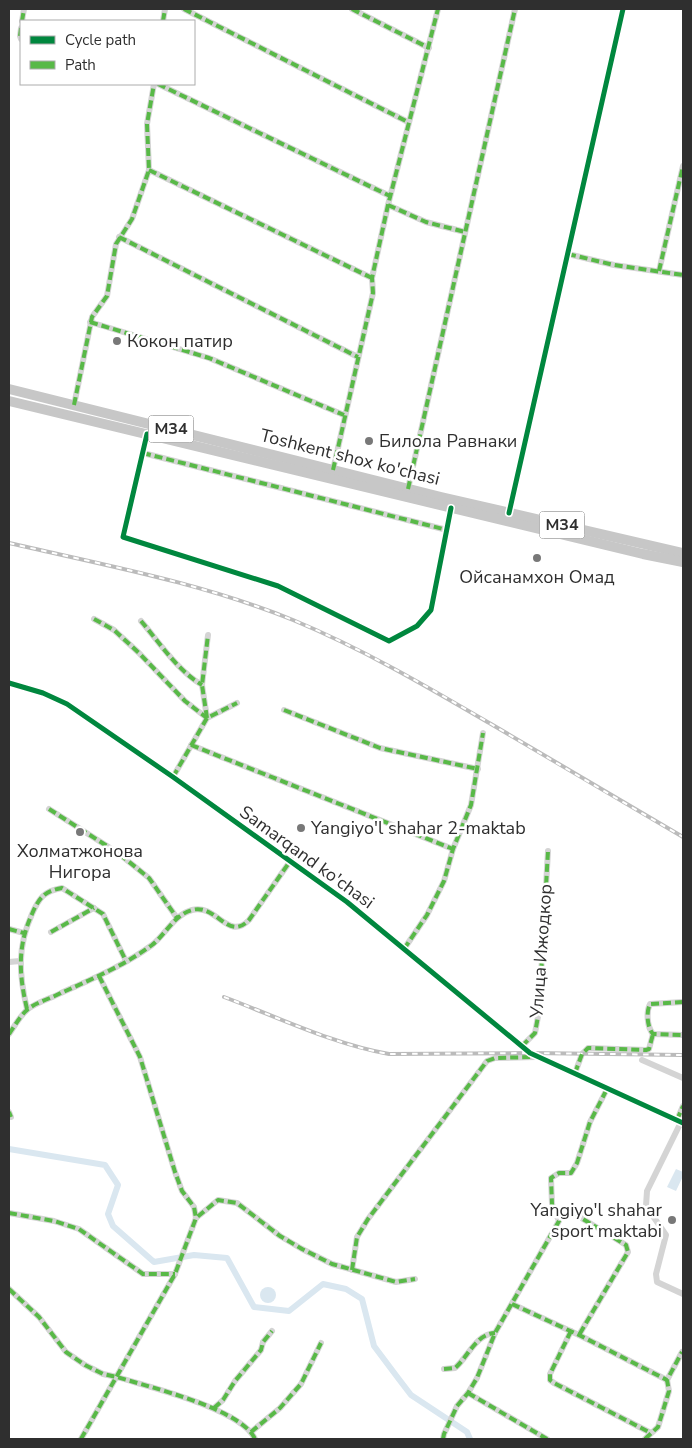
<svg xmlns="http://www.w3.org/2000/svg" width="692" height="1448" font-family="'Nunito Sans',sans-serif">
	<style>
		.water { fill: #dae7f0 }
		.lines { fill: none; stroke-linecap: round; stroke-linejoin: round }
		.canal { stroke: #dae7f0; stroke-width: 6 }
		.street { stroke: #d4d4d4; stroke-width: 6 }
		.primary { stroke: #c7c7c7; stroke-width: 10 }
		.rail-casing { stroke: #bbb; stroke-width: 4 }
		.rail { stroke: #fff; stroke-width: 2; stroke-dasharray: 5.5; stroke-linecap: butt }
		.quiet { stroke: #58b947; stroke-width: 4; stroke-dasharray: 8 4; stroke-linecap: butt }
		.cycleway-casing { stroke: #fff; stroke-width: 8 }
		.cycleway { stroke: #00873e; stroke-width: 5 }
		.poi-dot { fill: #787878; stroke: #fff; stroke-width: 2 }
		.labels { text-anchor: middle; dominant-baseline: central; stroke-width: 5; stroke-linejoin: round; paint-order: stroke }
		.shield { fill: #fff; stroke: #6d6d6d; stroke-width: 1 }
		.shield-label { font-size: 16px; font-weight: bold; fill: #2f2f2f }
		.poi-label { font-size: 18px; fill: #2f2f2f; stroke: #fff; text-anchor: start }
		.street-label { font-size: 18px; fill: #2f2f2f; stroke: #fff }
	</style>
	<rect width="100%" height="100%" fill="#fff"/>
	<!-- water -->
	<g class="water">
		<path d="M676,1169L683,1172V1176L676,1191L667,1187Z"/>
		<circle cx="268" cy="1295" r="8"/>
	</g>
	<g class="lines">
		<!-- canal -->
		<path class="canal" d="M9,1149L105,1165L118,1185L108,1214L113,1226L154,1262L194,1255L227,1258L254,1307L289,1311L323,1284L346,1289L362,1299L374,1346L398,1378L411,1395L467,1432L470,1439"/>
		<!-- street -->
		<g class="street">
			<path d="M184,9L408,122"/>
			<path d="M352,9L429,48"/>
			<path d="M22,21L24,9"/>
			<path d="M163,21L165,9"/>
			<path d="M21,28L20,36L21,39"/>
			<path d="M158,84L390,196"/>
			<path d="M149,170L372,278"/>
			<path d="M388,205L426,222L465,232"/>
			<path d="M119,237L358,357"/>
			<path d="M568,254L614,265L683,275"/>
			<path d="M659,271L683,166"/>
			<path d="M90,322L209,358L344,415"/>
			<path d="M74,405L92,317L107,296L116,244L132,219L149,170L147,124L154,84"/>
			<path d="M147,434L123,537L278,586L389,641L417,626L431,610L451,508"/>
			<path d="M143,453L447,530"/>
			<path d="M333,470L373,293L372,278L388,205L438,9"/>
			<path d="M408,489L515,9"/>
			<path d="M509,513L623,9"/>
			<path d="M94,619L114,630L139,653L185,701L207,718"/>
			<path d="M141,621C159,642 177,670 202,685"/>
			<path d="M9,683L43,693L67,704L173,777L347,902L530,1053L683,1123"/>
			<path d="M284,710L380,748L478,769"/>
			<path d="M207,718L202,685L208,635"/>
			<path d="M191,745L453,849"/>
			<path d="M173,777L207,718L237,703"/>
			<path d="M49,809L118,853L149,878L177,918"/>
			<path d="M9,929L24,933"/>
			<path d="M51,932L94,908"/>
			<path d="M404,949L427,915L444,881L453,849L471,805L483,733"/>
			<path d="M9,962L20,961"/>
			<path d="M99,976L140,1057L175,1172L182,1191L194,1207L196,1218"/>
			<path d="M683,1002L650,1004C646,1012 647,1027 653,1034L683,1035"/>
			<path d="M27,1009C19,975 17,947 32,914C39,898 44,891 62,888L103,914L126,961"/>
			<path d="M9,1034C14,1027 20,1016 27,1010C34,1003 52,998 61,993C92,979 125,965 152,945C166,934 174,915 192,910C216,903 228,942 249,920L291,860"/>
			<path d="M522,1046L535,1033L539,1011L548,851"/>
			<path d="M642,1060L683,1078"/>
			<path d="M575,1073L582,1054L588,1048L646,1050L649,1049L653,1034"/>
			<path d="M9,1112L11,1117"/>
			<path d="M677,1120L683,1106"/>
			<path d="M681,1122L647,1191L646,1206L666,1235L656,1274L657,1282L683,1294"/>
			<path d="M9,1213L54,1221L79,1229L143,1274H175"/>
			<path d="M573,1213L626,1245L628,1252L579,1335"/>
			<path d="M352,1270L357,1237L368,1219L487,1061L495,1058L536,1057"/>
			<path d="M9,1289L39,1317L66,1352L85,1365L103,1374L117,1377C149,1387 242,1409 255,1439"/>
			<path d="M512,1304L579,1335L667,1380"/>
			<path d="M571,1331L550,1374V1380L554,1383L651,1433"/>
			<path d="M444,1369L455,1368C468,1357 476,1334 495,1333"/>
			<path d="M468,1393L547,1439"/>
			<path d="M214,1408L223,1400L235,1381L261,1350L263,1342L272,1331"/>
			<path d="M251,1432L280,1408L301,1384L321,1343"/>
			<path d="M81,1439L175,1274L196,1218L218,1200L237,1203L280,1236L302,1249L332,1264L396,1282L415,1279"/>
			<path d="M443,1439L444,1434L457,1406L468,1393L477,1378L495,1333L559,1221L552,1204L551,1178L559,1173H571L577,1163L590,1122L607,1089"/>
			<path d="M645,1439L658,1427L669,1391L667,1380L682,1352"/>
		</g>
		<!-- primary -->
		<g class="primary">
			<path d="M9,389L441,497L683,553"/>
			<path d="M9,401L643,554L683,562"/>
		</g>
		<!-- rail casing -->
		<g class="rail-casing">
			<g id="rail">
				<path d="M9,543C104,565 202,583 293,620C363,649 426,686 491,724C555,762 619,800 683,837"/>
				<path d="M224,997C275,1016 335,1045 389,1054L530,1053L683,1055"/>
			</g>
		</g>
		<!-- rail -->
		<use href="#rail" class="rail"/>
		<!-- quiet -->
		<g class="quiet">
			<path d="M184,9L408,122"/>
			<path d="M352,9L429,48"/>
			<path d="M22,21L24,9"/>
			<path d="M163,21L165,9"/>
			<path d="M21,28L20,36L21,39"/>
			<path d="M158,84L390,196"/>
			<path d="M149,170L372,278"/>
			<path d="M388,205L426,222L465,232"/>
			<path d="M119,237L358,357"/>
			<path d="M568,254L614,265L683,275"/>
			<path d="M659,271L683,166"/>
			<path d="M90,322L209,358L344,415"/>
			<path d="M74,405L92,317L107,296L116,244L132,219L149,170L147,124L154,84"/>
			<path d="M143,453L447,530"/>
			<path d="M333,470L373,293L372,278L388,205L438,9"/>
			<path d="M408,489L515,9"/>
			<path d="M94,619L114,630L139,653L185,701L207,718"/>
			<path d="M141,621C159,642 177,670 202,685"/>
			<path d="M284,710L380,748L478,769"/>
			<path d="M207,718L202,685L208,635"/>
			<path d="M191,745L453,849"/>
			<path d="M173,777L207,718L237,703"/>
			<path d="M49,809L118,853L149,878L177,918"/>
			<path d="M9,929L24,933"/>
			<path d="M51,932L94,908"/>
			<path d="M404,949L427,915L444,881L453,849L471,805L483,733"/>
			<path d="M99,976L140,1057L175,1172L182,1191L194,1207L196,1218"/>
			<path d="M683,1002L650,1004C646,1012 647,1027 653,1034L683,1035"/>
			<path d="M27,1009C19,975 17,947 32,914C39,898 44,891 62,888L103,914L126,961"/>
			<path d="M9,1034C14,1027 20,1016 27,1010C34,1003 52,998 61,993C92,979 125,965 152,945C166,934 174,915 192,910C216,903 228,942 249,920L291,860"/>
			<path d="M522,1046L535,1033L539,1011L548,851"/>
			<path d="M575,1073L582,1054L588,1048L646,1050L649,1049L653,1034"/>
			<path d="M9,1112L11,1117"/>
			<path d="M677,1120L683,1106"/>
			<path d="M9,1213L54,1221L79,1229L143,1274H175"/>
			<path d="M573,1213L626,1245L628,1252L579,1335"/>
			<path d="M352,1270L357,1237L368,1219L487,1061L495,1058L534,1057"/>
			<path d="M9,1289L39,1317L66,1352L85,1365L103,1374L117,1377C149,1387 242,1409 255,1439"/>
			<path d="M512,1304L579,1335L667,1380"/>
			<path d="M571,1331L550,1374V1380L554,1383L651,1433"/>
			<path d="M444,1369L455,1368C468,1357 476,1334 495,1333"/>
			<path d="M468,1393L547,1439"/>
			<path d="M214,1408L223,1400L235,1381L261,1350L263,1342L272,1331"/>
			<path d="M251,1432L280,1408L301,1384L321,1343"/>
			<path d="M81,1439L175,1274L196,1218L218,1200L237,1203L280,1236L302,1249L332,1264L396,1282L415,1279"/>
			<path d="M443,1439L444,1434L457,1406L468,1393L477,1378L495,1333L559,1221L552,1204L551,1178L559,1173H571L577,1163L590,1122L607,1089"/>
			<path d="M645,1439L658,1427L669,1391L667,1380L682,1352"/>
		</g>
		<!-- cycleway casing -->
		<g class="cycleway-casing">
			<g id="cycleway">
				<path d="M147,434L123,537L278,586L389,641L417,626L431,610L451,508"/>
				<path d="M509,513L623,9"/>
				<path d="M9,683L43,693L67,704L173,777L347,902L530,1053L683,1123"/>
			</g>
		</g>
		<!-- cycleway -->
		<use href="#cycleway" class="cycleway"/>
	</g>
	<!-- markers -->
	<g class="poi-dot">
		<circle cx="117" cy="341" r="5"/>
		<circle cx="369" cy="441" r="5"/>
		<circle cx="537" cy="558" r="5"/>
		<circle cx="301" cy="828" r="5"/>
		<circle cx="80" cy="832" r="5"/>
		<circle cx="672" cy="1220" r="5"/>
	</g>
	<g class="labels">
		<!-- shield labels -->
		<g class="shield">
			<rect x="148.5" y="415.5" width="45" height="27" rx="4"/>
			<rect x="539.5" y="511.5" width="45" height="27" rx="4"/>
		</g>
		<g class="shield-label">
			<text x="171" y="429">M34</text>
			<text x="562" y="525">M34</text>
		</g>
		<!-- poi labels -->
		<g class="poi-label">
			<text x="127" y="341">Кокон патир</text>
			<text x="379" y="441">Билола Равнаки</text>
			<text x="537" y="577" text-anchor="middle">Ойсанамхон Омад</text>
			<text x="311" y="828">Yangiyo'l shahar 2-maktab</text>
			<text x="80" y="851" text-anchor="middle">Холматжонова<tspan x="80" dy="21">Нигора</tspan></text>
			<text x="662" y="1210" text-anchor="end">Yangiyo'l shahar<tspan x="662" dy="21">sport maktabi</tspan></text>
		</g>
		<!-- street labels -->
		<g class="street-label">
			<text transform="translate(350 457) rotate(14)">Toshkent shox ko'chasi</text>
			<text transform="translate(307 857) rotate(36)">Samarqand ko'chasi</text>
			<text transform="translate(541 951) rotate(-86)">Улица Ижодкор</text>
		</g>
	</g>
	<!-- border -->
	<rect width="692" height="1448" fill="none" stroke="#2f2f2f" stroke-width="20"/>
	<!-- legend -->
	<rect x="20" y="20" width="175" height="65" fill="#ffffff" stroke="#acacac"/>
	<rect x="30" y="36" width="25" height="8" fill="#00873e" stroke="#acacac"/>
	<text x="65" y="45" font-size="15" fill="#2f2f2f">Cycle path</text>
	<rect x="30" y="61" width="25" height="8" fill="#58b947" stroke="#acacac"/>
	<text x="65" y="70" font-size="15" fill="#2f2f2f">Path</text>
</svg>
